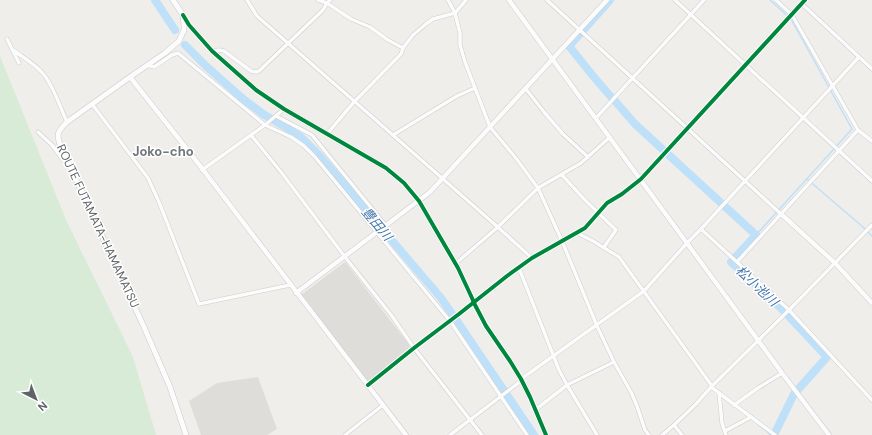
<svg xmlns="http://www.w3.org/2000/svg" width="872" height="435" font-family="'DM Sans','Noto Sans JP',sans-serif">
	<style>
		.industrial { fill: #dfddda }
		.green { fill: #d8ebd6 }
		.lines { fill: none; stroke-linecap: round; stroke-linejoin: round }
		.stream { stroke: #bfe0f9; stroke-width: 1.5 }
		.river { stroke: #bfe0f9; stroke-width: 8 }
		.minor-casing { stroke: #cbcccc; stroke-width: 4.5 }
		.tertiary-casing { stroke: #cbcccc; stroke-width: 5.5 }
		.secondary-casing { stroke: #cacacb; stroke-width: 6 }
		.minor { stroke: #fdfcfc; stroke-width: 3.5 }
		.tertiary { stroke: #fdfcfc; stroke-width: 4.5 }
		.secondary { stroke: #fdfcfc; stroke-width: 5 }
		.cycleway-casing { stroke: #fff; stroke-width: 6 }
		.cycleway { stroke: #00873e; stroke-width: 4 }
		.labels { text-anchor: middle; dominant-baseline: central; stroke-width: 3; stroke-linejoin: round; paint-order: stroke }
		.street-label { font-size: 12px; fill: #5f6368; stroke: #fff }
		.neighbourhood-label { font-size: 13px; font-weight: bold; fill: #70757a; stroke: #fff }
		.water-label { font-size: 13px; font-style: italic; fill: #4174aa; stroke: #fff }
	</style>
	<rect width="100%" height="100%" fill="#efeeea"/>
	<!-- industrial -->
	<g class="industrial">
		<path d="M345,262L411,347L368,382L301,295Z"/>
		<path d="M258,377L277,429L267,435H201L189,401L217,383Z"/>
	</g>
	<!-- green -->
	<path class="green" d="M0,56L66,220L133,357L156,435H0Z"/>
	<g class="lines">
		<!-- stream -->
		<g class="stream">
			<path d="M807,179L863,227L872,236"/>
			<path d="M756,235L852,129L791,19L770,0"/>
			<path d="M759,425L771,435"/>
		</g>
		<!-- river -->
		<g class="river">
			<path d="M155,0L175,30"/>
			<path d="M610,0L569,46L593,76L612,98"/>
			<path d="M185,45L206,66L242,98L263,114L287,128L301,137L319,155L441,298L455,318L534,435"/>
			<path d="M615,101L635,124L756,235L731,262L781,308L827,357L794,394L774,435"/>
		</g>
		<!-- minor casing -->
		<g class="minor-casing">
			<g id="minor">
				<path d="M247,0L257,16L491,221L532,258"/>
				<path d="M330,0L327,3L351,19L370,27L388,40L403,48L413,35L426,24L433,19L455,13L466,0"/>
				<path d="M448,0L455,13L460,33V45L465,62L490,127L515,157L538,188L562,241L597,326L614,362L631,392L637,406L645,430L649,435"/>
				<path d="M547,0L745,181L859,57"/>
				<path d="M675,0L872,181"/>
				<path d="M776,0L792,15L858,130L872,141"/>
				<path d="M802,4L872,69"/>
				<path d="M7,39L19,63"/>
				<path d="M13,50C24,58 37,65 45,76C55,90 60,107 67,122"/>
				<path d="M212,51L219,50L224,51L251,71L256,72L259,71L323,10L327,3L318,0"/>
				<path d="M147,65L154,67L172,55L178,53L265,125L291,137L304,146L315,157L450,321L527,435"/>
				<path d="M526,89L544,112L563,134L588,157"/>
				<path d="M92,104L148,178L159,202L199,304L290,285"/>
				<path d="M276,116L312,135L386,226"/>
				<path d="M596,118L704,0"/>
				<path d="M38,132L52,145L62,159L68,163"/>
				<path d="M327,134L354,102L401,54L403,48"/>
				<path d="M251,135L265,125L284,109"/>
				<path d="M393,135L457,96L475,88"/>
				<path d="M202,170L251,135L281,172L345,257L392,316L414,348L482,435"/>
				<path d="M562,175L585,200L616,230L604,247"/>
				<path d="M701,229L745,181L780,213"/>
				<path d="M577,233L593,241L619,257L712,386"/>
				<path d="M737,262L858,130"/>
				<path d="M455,264L498,227L538,188L581,163L610,137"/>
				<path d="M519,268L559,370L567,385L597,435"/>
				<path d="M521,379L644,291L687,243L701,229L789,310L872,400"/>
				<path d="M368,385L414,348L459,314L507,276L532,258L585,228L607,203L622,194L641,179L805,0"/>
				<path d="M711,387L775,435"/>
				<path d="M719,393L722,423L726,435"/>
				<path d="M734,405L758,388L782,373"/>
				<path d="M535,410L567,385L614,362"/>
				<path d="M674,425L682,435"/>
				<path d="M725,431L751,417"/>
				<path d="M345,435L383,405"/>
				<path d="M450,435L521,381"/>
				<path d="M662,435L674,425L696,404L711,387L789,310L872,225"/>
			</g>
		</g>
		<!-- tertiary casing -->
		<g class="tertiary-casing">
			<g id="tertiary">
				<path d="M509,0L782,373L829,435"/>
				<path d="M183,16L189,25L212,51L256,90L284,109L386,168L404,183L419,201L458,268L472,298L474,303L486,326L510,361L521,379L530,397L546,435"/>
				<path d="M130,77L194,158L406,435"/>
				<path d="M780,213L835,263L872,303"/>
				<path d="M296,293L430,192L607,0"/>
			</g>
		</g>
		<!-- secondary casing -->
		<g class="secondary-casing">
			<path id="secondary" d="M173,0L183,15L184,25V30L179,41L165,53L130,77L67,122C57,132 56,134 61,147L144,327L170,387L186,435"/>
		</g>
		<!-- minor -->
		<use href="#minor" class="minor"/>
		<!-- tertiary -->
		<use href="#tertiary" class="tertiary"/>
		<!-- secondary -->
		<use href="#secondary" class="secondary"/>
		<!-- cycleway casing -->
		<g class="cycleway-casing">
			<g id="cycleway">
				<path d="M183,15L189,25L212,51L256,90L284,109L386,168L404,183L419,201L458,268L472,298L474,303L486,326L510,361L521,379L530,397L546,435"/>
				<path d="M368,385L414,348L459,314L507,276L532,258L585,228L607,203L622,194L641,179L805,0"/>
			</g>
		</g>
		<!-- cycleway -->
		<use href="#cycleway" class="cycleway"/>
	</g>
	<g class="labels">
		<!-- street labels -->
		<g class="street-label">
			<text transform="translate(98 226) rotate(65)">ROUTE FUTAMATA-HAMAMATSU</text>
		</g>
		<!-- neighbourhood labels -->
		<g class="neighbourhood-label">
			<text x="163" y="151">Joko-cho</text>
		</g>
		<!-- water labels -->
		<g class="water-label">
			<text transform="translate(377 224) rotate(50)">豊田川</text>
			<text transform="translate(757 286) rotate(43)">松小池川</text>
		</g>
	</g>
	<!-- north arrow -->
	<g transform="translate(36 399) rotate(138)" stroke="#ffffff" stroke-width="3" paint-order="stroke">
	<path d="M0-3L7 15L0 10L-7 15Z" fill="#5f6368"/>
	<text y="-6" font-size="11" font-weight="bold" text-anchor="middle" fill="#5f6368">N</text>
	</g>
</svg>
